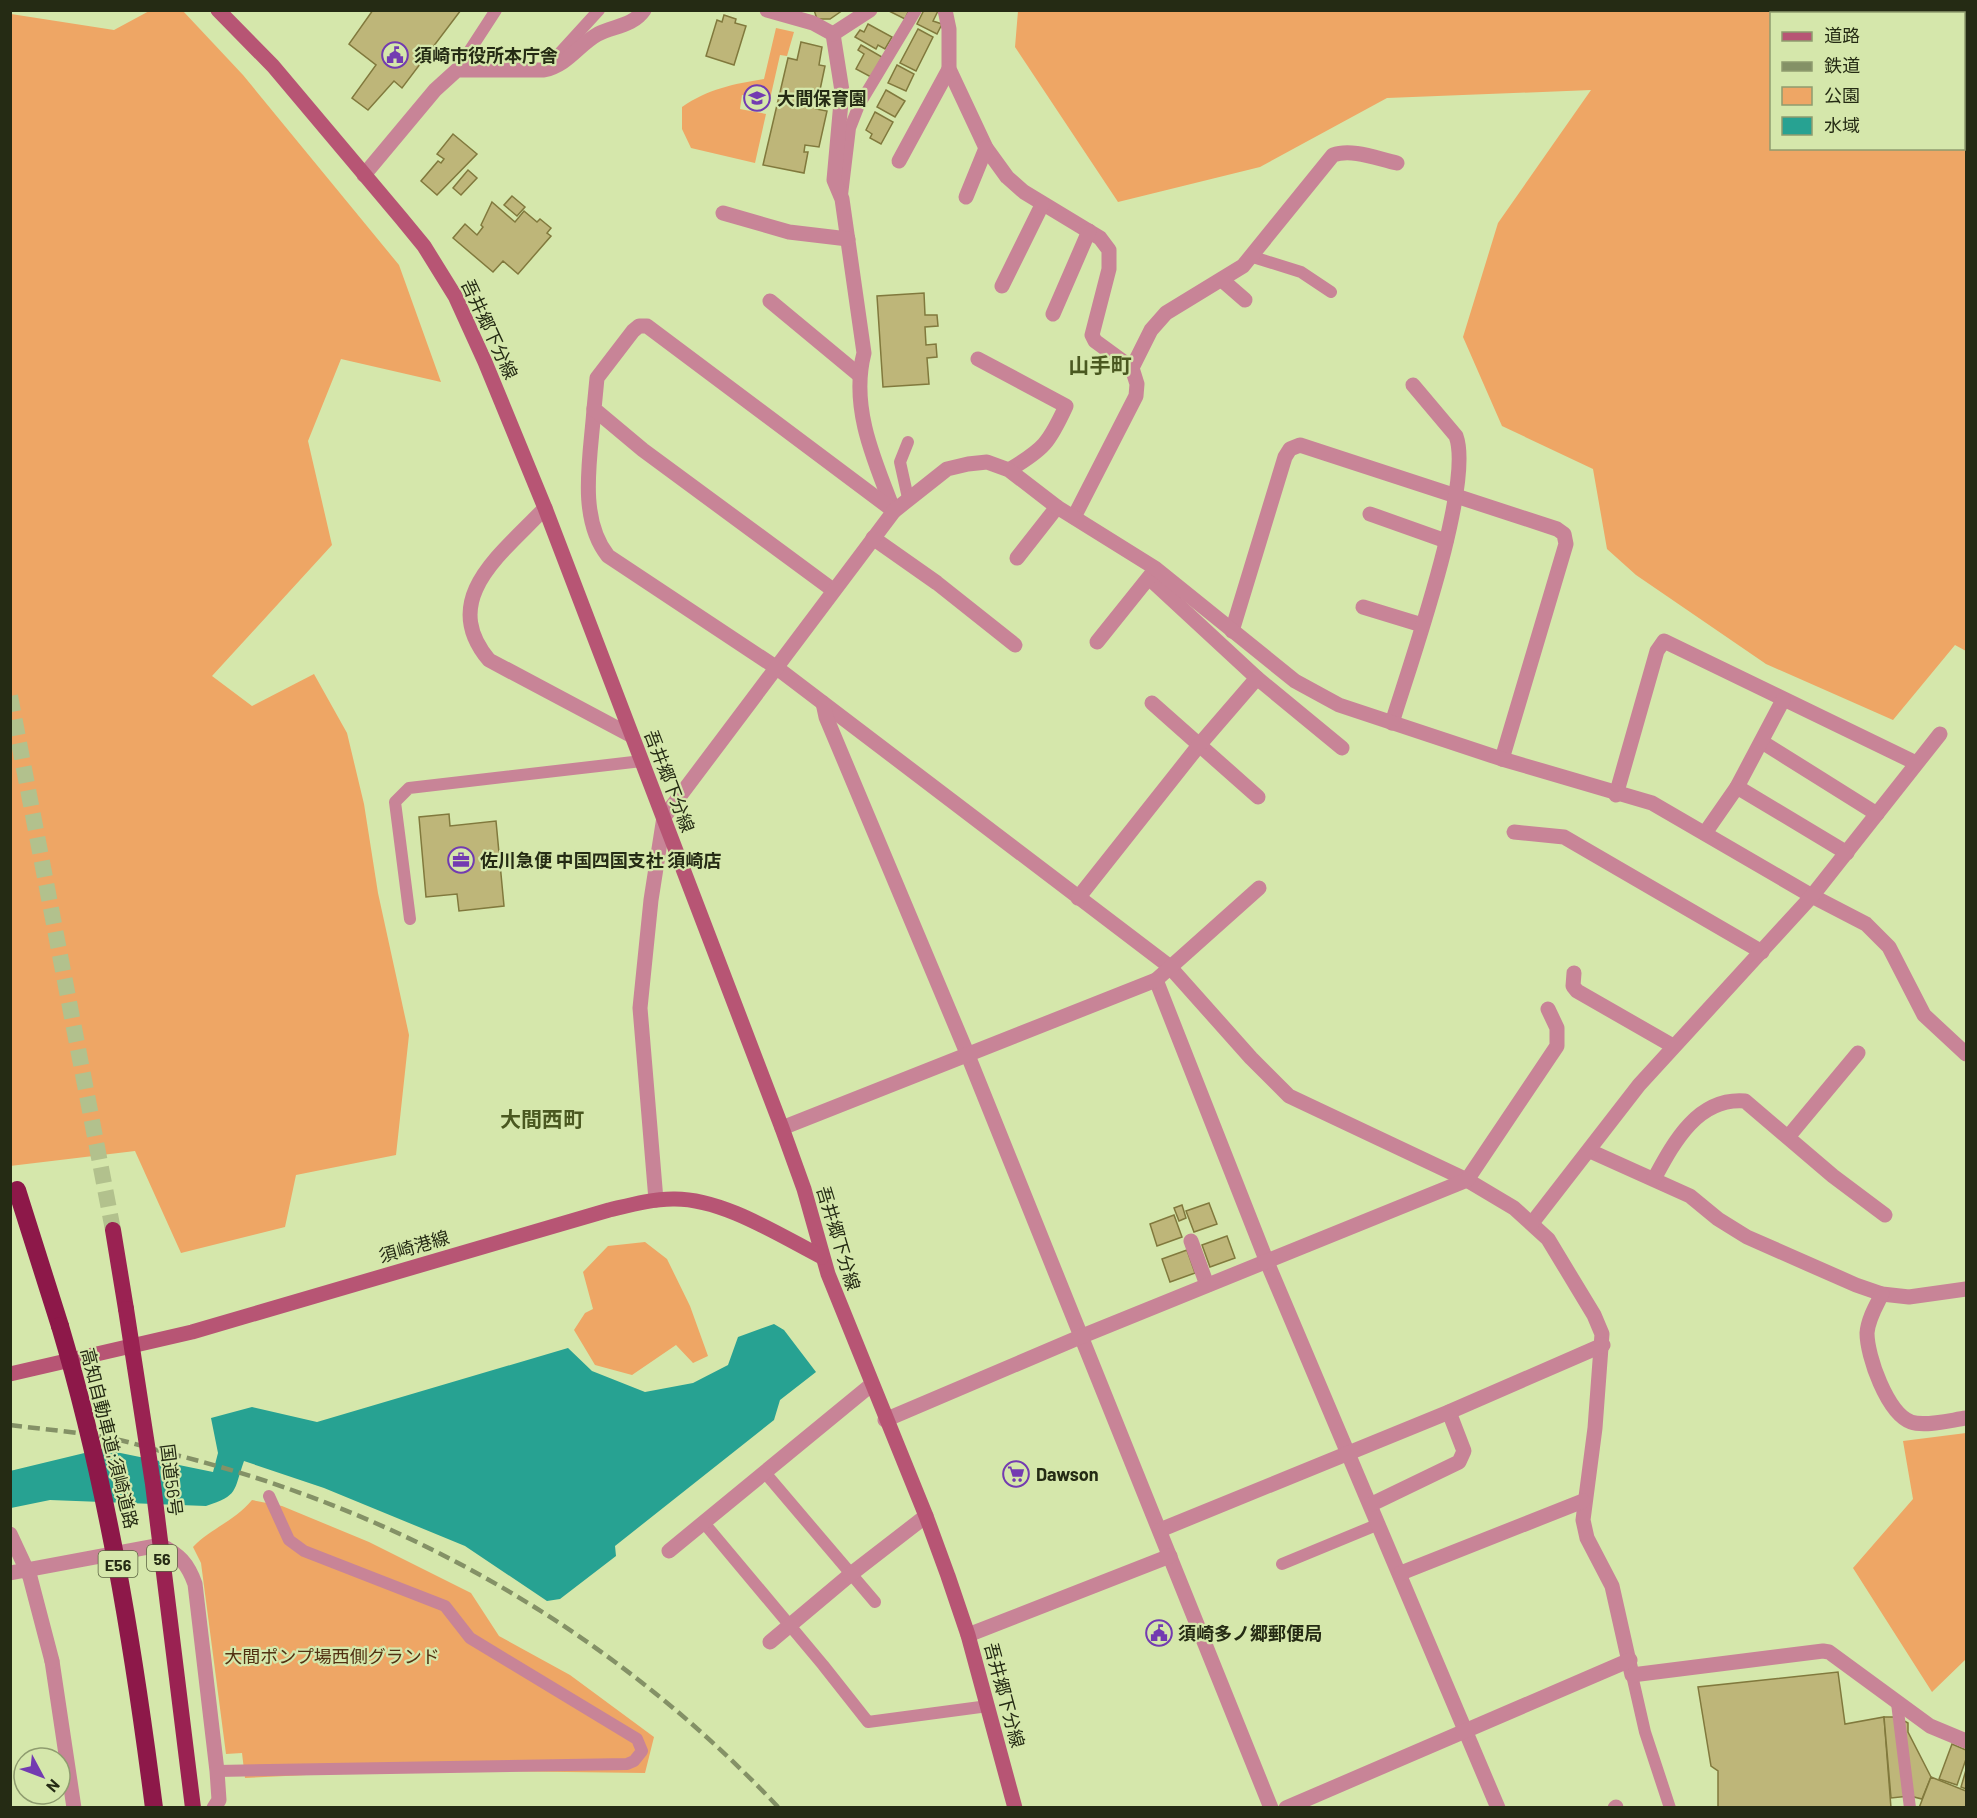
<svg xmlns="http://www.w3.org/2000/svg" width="1977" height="1818" font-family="Barlow,'Noto Sans JP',sans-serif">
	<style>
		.green { fill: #eea665; fill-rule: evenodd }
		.water { fill: #27a292 }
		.building { fill: #beb679; stroke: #81793d; stroke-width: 1.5 }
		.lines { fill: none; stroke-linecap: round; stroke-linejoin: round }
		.trunk-tunnel { stroke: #b2c18d; stroke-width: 16; stroke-dasharray: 16 8; stroke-linecap: butt }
		.service { stroke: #c88497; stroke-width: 12 }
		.minor { stroke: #c88497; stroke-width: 15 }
		.tertiary { stroke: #c88497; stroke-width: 15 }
		.secondary { stroke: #b75574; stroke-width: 15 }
		.trunk { stroke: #9a2252; stroke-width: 16 }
		.motorway { stroke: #8d1849; stroke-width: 18 }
		.rail { stroke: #849166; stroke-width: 4.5; stroke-dasharray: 12 6; stroke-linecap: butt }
		.tertiary-bridge { stroke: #c88497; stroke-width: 15 }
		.trunk-bridge { stroke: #9a2252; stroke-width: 16 }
		.motorway-bridge { stroke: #8d1849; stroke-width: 18 }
		.labels { text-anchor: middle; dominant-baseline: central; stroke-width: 4.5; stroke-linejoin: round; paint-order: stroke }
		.shield { fill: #d5e7ab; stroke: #5a6341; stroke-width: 1.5 }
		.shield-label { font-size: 16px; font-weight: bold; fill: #252b14 }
		.poi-label { font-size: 18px; font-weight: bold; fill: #252b14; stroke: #d5e7ab; text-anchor: start }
		.street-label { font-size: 18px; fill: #252b14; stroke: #d5e7ab }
		.park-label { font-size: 18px; fill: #523112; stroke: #d5e7ab }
		.quarter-label { font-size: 21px; font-weight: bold; fill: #4a5820; stroke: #d5e7ab }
	</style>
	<rect width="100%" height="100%" fill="#d5e7ab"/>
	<!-- green -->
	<g class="green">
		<path d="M151,10L183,11L243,75L399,265L441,382L341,359L308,441L332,545L212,676L252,706L314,674L347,733L364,804L378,893L409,1035L396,1155L296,1175L285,1227L181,1253L135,1151L10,1166L11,14L114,30Z"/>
		<path d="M1018,11H1966V651L1955,645L1893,720L1766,664L1636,575L1607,549L1593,469L1502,426L1463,337L1498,223L1591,90L1387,98L1260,167L1118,202L1015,47ZM1772,14H1964V148H1772Z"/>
		<path d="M776,28L794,32L787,56L780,55L770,99L742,95L740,109L766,114L755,163L691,148L682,129V107C708,89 733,84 764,79Z"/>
		<path d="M645,1242L667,1259L690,1306L708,1356L693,1363L676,1345L632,1375L595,1365L574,1330L585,1313L593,1309L583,1272L608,1246Z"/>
		<path d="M1966,1433V1659L1932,1692L1853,1568L1913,1499L1903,1441Z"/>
		<path d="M252,1500L282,1506L369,1542L471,1593L499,1636L570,1675L654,1737L645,1773L411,1770L245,1778L242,1753L226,1754L201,1563L193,1547C211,1528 235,1521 252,1500Z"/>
	</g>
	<!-- water -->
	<path class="water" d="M774,1324L784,1330L816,1372L780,1400L774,1420L615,1546L616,1556L560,1599L547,1601L465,1546L324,1488L244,1461C233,1492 239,1495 206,1506L50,1500L11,1508L10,1471L101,1449L213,1472L218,1453L211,1418L252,1407L317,1422L568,1348L592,1371L645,1392L693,1383L728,1365L738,1337Z"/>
	<!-- building -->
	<g class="building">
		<path d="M373,10H461L402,88L394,81L368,110L352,98L376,65L349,44Z"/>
		<path d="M814,10H843L830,19H817Z"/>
		<path d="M887,10H909L905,19Z"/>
		<path d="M924,10L938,11L933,21L942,24L937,34L917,24Z"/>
		<path d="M724,15L736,19L735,23L746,26L734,65L706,56L717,20L722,22Z"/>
		<path d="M868,24L892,37L885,49L878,45L876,49L855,37L860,30L864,32Z"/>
		<path d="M918,29L933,37L916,71L900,63Z"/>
		<path d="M801,42L822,47L819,65L825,66L816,109L827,111L819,147L805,145L804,152H808L804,173L763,165L788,58L797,60Z"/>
		<path d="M861,45L882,57L871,77L856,69L864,54L858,50Z"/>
		<path d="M897,65L914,74L906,91L888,83Z"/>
		<path d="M886,90L905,101L895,117L877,107Z"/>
		<path d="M875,112L893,122L881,144L870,138L872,134L866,130Z"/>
		<path d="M453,134L477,154L437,195L421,181L438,161L441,163L444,159L437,154Z"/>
		<path d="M468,170L477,178L461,195L453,188Z"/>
		<path d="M512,196L525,207L517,216L504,205Z"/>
		<path d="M492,202L515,222L524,211L537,222L540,219L551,228L547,233L551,236L518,274L503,261L493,272L453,238L465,224L477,235L483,227L481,225Z"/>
		<path d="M924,293L925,315H937L938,326L925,327L926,345L936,344L937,357L927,358L929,384L883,387L877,296Z"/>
		<path d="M449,814L450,826L496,821L504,906L459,911L457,894L426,897L419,817Z"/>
		<path d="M1209,1203L1217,1224L1194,1232L1186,1211Z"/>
		<path d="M1182,1205L1186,1218L1179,1221L1174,1208Z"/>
		<path d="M1174,1215L1182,1237L1157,1246L1150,1224Z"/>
		<path d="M1227,1236L1235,1258L1210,1267L1202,1245Z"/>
		<path d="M1187,1250L1195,1273L1170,1282L1162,1259Z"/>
		<path d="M1838,1672L1845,1724L1884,1717L1891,1808H1718V1771L1711,1766L1698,1687Z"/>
		<path d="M1884,1717H1897L1908,1723V1732L1931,1777L1922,1799L1910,1796L1891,1798Z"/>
		<path d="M1952,1744L1966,1750V1759L1957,1785L1939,1779Z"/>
		<path d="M1966,1770V1789L1961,1787Z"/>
		<path d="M1931,1777L1966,1791V1808H1919Z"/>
	</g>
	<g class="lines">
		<!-- trunk-tunnel -->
		<path class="trunk-tunnel" d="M10,696L113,1230"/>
		<!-- service -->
		<g class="service">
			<path d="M547,67L599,10"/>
			<path d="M457,70L496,10"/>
			<path d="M842,195L850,128L859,105L916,10"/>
			<path d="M1253,257L1301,272L1331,292"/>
			<path d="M908,498L900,462L908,442"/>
			<path d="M410,919L395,802L409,788L642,761"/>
			<path d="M766,1474L875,1602"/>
			<path d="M704,1523L823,1665L868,1722L988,1706"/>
			<path d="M1282,1564L1379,1524"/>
			<path d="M1632,1675L1645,1732L1670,1808"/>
			<path d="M1897,1703L1910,1808"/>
			<path d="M217,1771L627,1764L634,1761L642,1751L637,1739L470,1638L445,1606L304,1551L289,1540L269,1496"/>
		</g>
		<!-- minor -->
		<g class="minor">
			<path d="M767,10L813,23L833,34L842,91L834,180L842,199L864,353C850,407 874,460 894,511"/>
			<path d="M945,10L949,29V69L986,148L1007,177L1024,192L1100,238L1109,250V269L1092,335L1095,341L1132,368"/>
			<path d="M833,34L870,10"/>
			<path d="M899,161L949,69"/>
			<path d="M364,175L435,90L457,70H544C568,65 578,45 598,34C614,26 633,26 644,10"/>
			<path d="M966,197L986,148"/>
			<path d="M723,213L789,232L848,239"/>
			<path d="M1222,280L1245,300"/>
			<path d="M1002,286L1042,205"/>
			<path d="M770,301L858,374"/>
			<path d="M1053,314L1089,231"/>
			<path d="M978,359L1066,406C1049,443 1044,449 1009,470"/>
			<path d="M594,409C591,455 577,517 608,556L777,668L1169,966L1251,1058L1289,1096L1467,1180L1514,1208L1548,1239L1594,1315L1602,1334L1595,1428L1583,1520L1587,1538L1612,1586L1632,1675L1823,1651L1829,1652L1930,1726L1966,1741"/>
			<path d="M545,508C504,552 437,598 489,660L632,736"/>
			<path d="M1370,514L1446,541"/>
			<path d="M1074,517L1136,396L1137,384L1132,368L1151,330L1166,313L1243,266L1333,155C1352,148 1378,159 1397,163"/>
			<path d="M873,538L937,583L1015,645"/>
			<path d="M1017,558L1057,507"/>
			<path d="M1150,579L1257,678L1342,748"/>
			<path d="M833,590L643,450L594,409L597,378L633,331L639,326H647L894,511"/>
			<path d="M1363,607L1422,625"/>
			<path d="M1232,631L1285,457L1290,449L1300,445L1557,529L1564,534L1566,544L1502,759"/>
			<path d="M1097,642L1154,571"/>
			<path d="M823,703L826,717L967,1053L1271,1808"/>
			<path d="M1152,703L1258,797"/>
			<path d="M1392,723C1409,667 1474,485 1456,436L1413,385"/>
			<path d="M1762,742L1877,814"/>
			<path d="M1737,787L1847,853"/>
			<path d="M1616,795L1657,651L1664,641L1916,763"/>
			<path d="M1514,832L1564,837L1762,952"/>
			<path d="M1705,833L1737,787L1783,700"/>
			<path d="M1078,898L1200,744L1257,678"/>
			<path d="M1574,973L1573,986L1577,991L1673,1046"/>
			<path d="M1156,980L1267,1262L1498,1808"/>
			<path d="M782,1128L1156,980L1259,888"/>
			<path d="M1788,1137L1858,1053"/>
			<path d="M1590,1151L1690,1196L1718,1219L1747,1237L1856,1285L1882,1294L1909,1297L1966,1289"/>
			<path d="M1654,1179C1673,1144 1697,1097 1745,1101L1833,1176L1885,1215"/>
			<path d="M656,1200L640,1008L651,900L664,817L894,511L947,469L968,464L987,462L1009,470L1057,507L1155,568L1295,681L1339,705L1502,759L1652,803L1812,896L1866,924L1889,947L1924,1015L1966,1054"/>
			<path d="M1532,1223L1639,1085L1812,896L1940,734"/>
			<path d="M1191,1241L1207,1285"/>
			<path d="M1882,1294C1876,1306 1868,1319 1867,1333C1867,1356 1887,1413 1911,1422C1925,1427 1951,1420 1966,1418"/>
			<path d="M885,1420L1080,1337L1467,1180L1557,1046V1028L1548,1009"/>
			<path d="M1372,1504L1459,1462L1464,1451L1449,1412"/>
			<path d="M1160,1530L1449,1412L1603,1345"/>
			<path d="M669,1551L871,1385"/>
			<path d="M10,1573L160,1545C179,1554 188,1564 195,1584L217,1771L219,1800L214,1808"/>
			<path d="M1401,1573L1583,1501"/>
			<path d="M968,1635L1170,1556"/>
			<path d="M770,1642L851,1574L926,1516"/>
			<path d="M1286,1808L1630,1660"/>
			<path d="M1615,1808L1616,1807"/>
		</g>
		<!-- tertiary -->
		<path class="tertiary" d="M52,1661L74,1808"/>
		<!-- secondary -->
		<g class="secondary">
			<path d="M218,10L273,66L401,218L424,246L455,296L485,362L545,508L782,1128L804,1189L828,1274L926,1516L948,1576L968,1635L1015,1808"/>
			<path d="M10,1374L192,1332L609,1210C630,1205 651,1199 673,1199C722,1198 779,1235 822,1257"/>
		</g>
		<!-- trunk -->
		<path class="trunk" d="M113,1230L126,1309"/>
		<!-- motorway -->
		<path class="motorway" d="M17,1190L60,1326"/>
		<!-- rail -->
		<path class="rail" d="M10,1425C42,1429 74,1432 105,1437C132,1442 158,1451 184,1457C413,1516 617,1636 779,1808"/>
		<!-- tertiary-bridge -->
		<path class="tertiary-bridge" d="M10,1534L30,1577L52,1661"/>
		<!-- trunk-bridge -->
		<path class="trunk-bridge" d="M126,1309L153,1484L193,1808"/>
		<!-- motorway-bridge -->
		<path class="motorway-bridge" d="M60,1326C107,1484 133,1644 154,1808"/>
	</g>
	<!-- icons -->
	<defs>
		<g id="civic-ring" transform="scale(1.35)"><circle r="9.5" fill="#d5e7ab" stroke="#733bb1" stroke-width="1.5"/><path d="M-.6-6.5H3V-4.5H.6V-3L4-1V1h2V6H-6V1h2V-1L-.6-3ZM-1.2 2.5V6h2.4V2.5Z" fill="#733bb1"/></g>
		<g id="school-ring" transform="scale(1.35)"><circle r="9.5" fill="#d5e7ab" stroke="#733bb1" stroke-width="1.5"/><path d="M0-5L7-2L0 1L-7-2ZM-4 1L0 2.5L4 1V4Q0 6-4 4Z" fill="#733bb1"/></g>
		<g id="office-ring" transform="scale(1.35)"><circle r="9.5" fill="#d5e7ab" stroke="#733bb1" stroke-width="1.5"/><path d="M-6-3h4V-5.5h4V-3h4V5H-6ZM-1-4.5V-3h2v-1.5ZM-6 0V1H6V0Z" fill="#733bb1"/></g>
		<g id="supermarket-ring" transform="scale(1.35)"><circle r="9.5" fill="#d5e7ab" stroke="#733bb1" stroke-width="1.5"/><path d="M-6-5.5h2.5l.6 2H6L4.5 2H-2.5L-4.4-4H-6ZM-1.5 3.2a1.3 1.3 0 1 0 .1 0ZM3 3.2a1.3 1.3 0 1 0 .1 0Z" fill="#733bb1"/></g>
	</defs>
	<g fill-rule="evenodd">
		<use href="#civic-ring" x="395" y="55"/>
		<use href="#school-ring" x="757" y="98"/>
		<use href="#office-ring" x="461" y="860"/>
		<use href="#supermarket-ring" x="1016" y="1474"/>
		<use href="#civic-ring" x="1159" y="1633"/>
	</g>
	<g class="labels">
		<!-- shield labels -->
		<g class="shield">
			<rect x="147" y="1545" width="30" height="26" rx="4.5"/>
			<rect x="98.5" y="1551" width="39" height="26" rx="4.5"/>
		</g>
		<g class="shield-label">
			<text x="162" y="1558">56</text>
			<text x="118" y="1564">E56</text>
		</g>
		<!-- poi labels -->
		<g class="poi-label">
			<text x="414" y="55">須崎市役所本庁舎</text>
			<text x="777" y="98">大間保育園</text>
			<text x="480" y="860">佐川急便 中国四国支社 須崎店</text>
			<text x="1036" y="1474">Dawson</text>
			<text x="1178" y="1633">須崎多ノ郷郵便局</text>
		</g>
		<!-- street labels -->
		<g class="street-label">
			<text transform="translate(490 329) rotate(65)">吾井郷下分線</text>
			<text transform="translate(670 781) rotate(69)">吾井郷下分線</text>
			<text transform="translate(839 1238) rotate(73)">吾井郷下分線</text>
			<text transform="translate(414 1246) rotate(-16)">須崎港線</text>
			<text transform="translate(110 1438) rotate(76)">高知自動車道;須崎道路</text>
			<text transform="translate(172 1480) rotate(83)">国道56号</text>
			<text transform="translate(1005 1695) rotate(75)">吾井郷下分線</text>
		</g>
		<!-- park labels -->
		<g class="park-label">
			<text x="332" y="1656">大間ポンプ場西側グランド</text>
		</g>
		<!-- quarter labels -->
		<g class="quarter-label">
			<text x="1100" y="364">山手町</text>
			<text x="542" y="1118">大間西町</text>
		</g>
	</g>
	<!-- border -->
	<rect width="1977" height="1818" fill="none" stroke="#252b14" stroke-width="24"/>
	<!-- legend -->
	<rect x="1770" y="12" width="195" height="138" fill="#d5e7ab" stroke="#8f9c6f" stroke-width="1.5"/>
	<rect x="1782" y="32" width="30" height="9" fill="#b75574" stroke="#8f9c6f" stroke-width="1.5"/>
	<text x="1824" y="42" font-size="18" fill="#252b14">道路</text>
	<rect x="1782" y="62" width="30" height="9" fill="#849166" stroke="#8f9c6f" stroke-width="1.5"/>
	<text x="1824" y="72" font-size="18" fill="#252b14">鉄道</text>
	<rect x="1782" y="87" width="30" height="18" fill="#eea665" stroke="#8f9c6f" stroke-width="1.5"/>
	<text x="1824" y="102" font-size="18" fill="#252b14">公園</text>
	<rect x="1782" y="117" width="30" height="18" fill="#27a292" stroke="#8f9c6f" stroke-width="1.5"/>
	<text x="1824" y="132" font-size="18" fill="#252b14">水域</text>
	<!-- north arrow -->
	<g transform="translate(42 1776) rotate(131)"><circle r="28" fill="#d5e7ab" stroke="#8f9c6f" stroke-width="1.5"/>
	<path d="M0-4.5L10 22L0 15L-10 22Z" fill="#733bb1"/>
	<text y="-9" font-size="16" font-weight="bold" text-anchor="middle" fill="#252b14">N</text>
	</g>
</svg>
